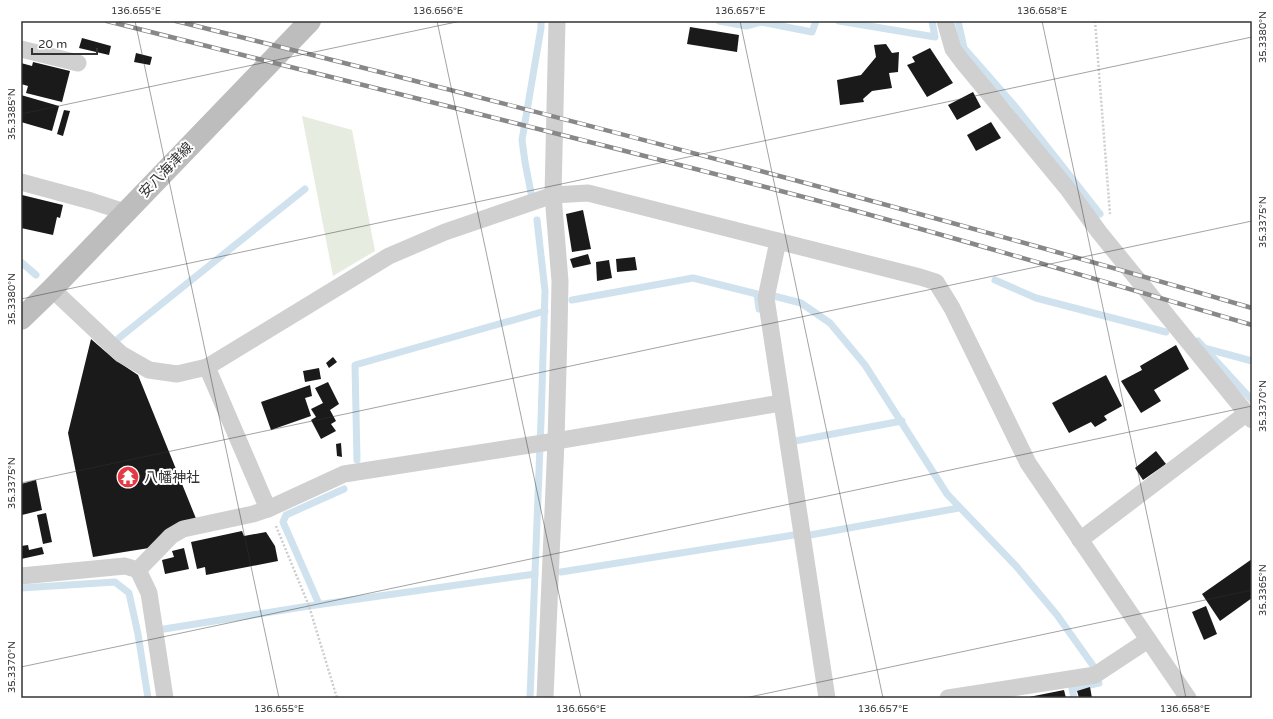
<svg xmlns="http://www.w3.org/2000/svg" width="1273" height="719" font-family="'Varela Round','Noto Sans JP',sans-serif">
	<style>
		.green { fill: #e6ecdf }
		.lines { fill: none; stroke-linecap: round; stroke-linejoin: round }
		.stream { stroke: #cfe2ee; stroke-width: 7 }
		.building { fill: #1a1a1a }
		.path { stroke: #cdcdcd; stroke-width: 2.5; stroke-dasharray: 2 2; stroke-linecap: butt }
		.street { stroke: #d0d0d0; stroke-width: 17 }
		.secondary { stroke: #bdbdbd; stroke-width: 22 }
		.rail-casing { stroke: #888; stroke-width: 4.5 }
		.rail { stroke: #fff; stroke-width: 3; stroke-dasharray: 9; stroke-linecap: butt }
		.ticks { fill: none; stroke: #333; stroke-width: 1; stroke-opacity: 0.45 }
		.labels { text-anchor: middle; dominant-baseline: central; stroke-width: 4; stroke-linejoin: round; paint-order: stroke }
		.street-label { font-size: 14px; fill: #333; stroke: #fff }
		.poi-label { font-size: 14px; fill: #333; stroke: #fff; text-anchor: start }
		.neatline { fill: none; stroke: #333; stroke-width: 1.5 }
		.ticks-label { font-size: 10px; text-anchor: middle; fill: #333 }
	</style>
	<rect width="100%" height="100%" fill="#fff"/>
	<!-- green -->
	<path class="green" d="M302,116L352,130L375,251L333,276Z"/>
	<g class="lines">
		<!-- stream -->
		<g class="stream">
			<path d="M719,21L746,26L761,22L812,32L816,21"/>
			<path d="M839,21L935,37L932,21"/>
			<path d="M958,21L964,48L1014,105L1100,214"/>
			<path d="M531,193L525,162L522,140L541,28V21"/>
			<path d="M21,262L36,275"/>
			<path d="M995,280L1036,298L1166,332"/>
			<path d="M774,296L801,303L830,323L865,365L947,494L1016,566L1057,615L1094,667"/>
			<path d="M572,300L693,278L757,294L759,309"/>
			<path d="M119,338L305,189"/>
			<path d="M1198,341L1252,400"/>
			<path d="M1204,348L1252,361"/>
			<path d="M795,441L902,421"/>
			<path d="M357,460L355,365L545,311"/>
			<path d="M810,535L959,508"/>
			<path d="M561,572L794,535"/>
			<path d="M21,588L115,582L129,593L138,634L148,698"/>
			<path d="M319,604L283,522L286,515L344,489"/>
			<path d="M164,629L309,606L535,574"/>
			<path d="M530,698L541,421L545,291L537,220"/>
			<path d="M1074,698L1072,689L1099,683"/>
		</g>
	</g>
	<!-- building -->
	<g class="building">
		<path d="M690,27L739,35L737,52L687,44Z"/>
		<path d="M82,38L111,46L109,55L79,48Z"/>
		<path d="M886,44L892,53L899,52L898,72L889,73L892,88L872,91L863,99L864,102L840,105L837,80L861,75L876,57L874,45Z"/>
		<path d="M930,48L953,83L927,97L907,65L915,62L912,57Z"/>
		<path d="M136,53L152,57L150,65L134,62Z"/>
		<path d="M33,62L70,71L62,102L26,93L28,86L21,84V63L32,66Z"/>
		<path d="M973,92L981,107L957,120L948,105Z"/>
		<path d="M21,95L59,106L52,131L21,122Z"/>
		<path d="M64,110L70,111L63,136L57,134Z"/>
		<path d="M991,122L1001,138L976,151L967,135Z"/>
		<path d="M22,195L63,205L60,218L57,217L53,235L21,228V201Z"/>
		<path d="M583,210L591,249L572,252L566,214Z"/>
		<path d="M588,254L591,264L573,268L570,259Z"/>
		<path d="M635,257L637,270L617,272L616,259Z"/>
		<path d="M609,260L612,278L597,281L596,262Z"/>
		<path d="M91,339L114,359L138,375L197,521L149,548L93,557L68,433Z"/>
		<path d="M1176,345L1189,369L1154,390L1161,401L1141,413L1121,381L1142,370L1140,366Z"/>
		<path d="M333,357L337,362L329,368L326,363Z"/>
		<path d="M319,368L321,379L305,382L303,371Z"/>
		<path d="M1106,375L1122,406L1104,416L1107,420L1095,427L1091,422L1069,433L1052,403Z"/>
		<path d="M328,382L339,404L330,410L336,421L331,424L336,431L321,439L311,420L316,417L311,409L323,403L315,388Z"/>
		<path d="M310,385L312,396L305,398L311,416L271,430L261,402Z"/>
		<path d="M341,443L342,457L337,456L336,444Z"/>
		<path d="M1156,451L1166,464L1143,480L1135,468Z"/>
		<path d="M36,480L42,510L22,515V519H21V484Z"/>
		<path d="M46,513L52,542L43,544L37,515Z"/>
		<path d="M242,531L244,536L266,532L275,546L278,561L206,575L205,567L197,569L191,542Z"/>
		<path d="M28,545L29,550L42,547L44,554L21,559V546Z"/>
		<path d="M184,548L189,569L165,574L162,560L174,557L172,551Z"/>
		<path d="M1252,559V598L1220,621L1202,594Z"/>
		<path d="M1206,606L1217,634L1204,640L1192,612Z"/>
		<path d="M1090,687L1092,698H1079L1077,691Z"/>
		<path d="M1064,690L1066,698H1029V697Z"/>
	</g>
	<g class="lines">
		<!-- path -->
		<g class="path">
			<path d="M1095,21L1110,214"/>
			<path d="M276,526L309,606L337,698"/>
		</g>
		<!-- street -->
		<g class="street">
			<path d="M945,21L953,49L962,61L1067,188L1099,232L1252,420"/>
			<path d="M21,49L78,63"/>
			<path d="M21,182L91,201L125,212"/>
			<path d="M778,241L766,298L827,698"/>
			<path d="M52,289L121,354L149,370L177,374L207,367L389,256L445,232L553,195L588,193L920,277L936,282L952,308L1028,463L1188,698"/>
			<path d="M207,367L268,509"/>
			<path d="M1080,540L1247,413"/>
			<path d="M138,570L171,536L183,529L253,514L268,509L344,474L556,441L781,403"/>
			<path d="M21,576L125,566L138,570L149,593L165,698"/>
			<path d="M545,698L556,441L559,332L560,281L553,195L557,21"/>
			<path d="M948,698L1095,675L1148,640"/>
		</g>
		<!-- secondary -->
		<path class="secondary" d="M21,319L52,289L310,21"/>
		<!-- rail casing -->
		<g class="rail-casing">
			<g id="rail">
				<path d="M107,21C349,82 592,141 834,205C974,243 1113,284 1252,325"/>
				<path d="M176,21C536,110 896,204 1252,308"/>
			</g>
		</g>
		<!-- rail -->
		<use href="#rail" class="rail"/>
	</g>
	<!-- ticks -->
	<path class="ticks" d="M135,21L279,698M437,21L581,698M740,21L883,698M1042,21L1186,698M21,114L461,21M21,299L1252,37M21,483L1252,221M21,667L1252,406M745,698L1252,590"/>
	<!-- icons -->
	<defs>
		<g id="temple-disc" transform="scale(1.15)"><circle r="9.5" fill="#e63946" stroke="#fff"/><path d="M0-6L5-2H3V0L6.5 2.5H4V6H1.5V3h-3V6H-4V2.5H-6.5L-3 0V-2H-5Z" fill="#fff"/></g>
	</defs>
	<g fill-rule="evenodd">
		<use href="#temple-disc" x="128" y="477"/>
	</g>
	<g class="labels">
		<!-- street labels -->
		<g class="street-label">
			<text transform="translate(166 170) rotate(-46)">安八海津線</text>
		</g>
		<!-- poi labels -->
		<g class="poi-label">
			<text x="144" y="477">八幡神社</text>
		</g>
	</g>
	<!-- border -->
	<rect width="1273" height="719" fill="none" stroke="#ffffff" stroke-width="44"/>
	<!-- scale -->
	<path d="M32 48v6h65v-6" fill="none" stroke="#333333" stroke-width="2"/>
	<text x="38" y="48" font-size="12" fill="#333333" stroke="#ffffff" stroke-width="3" paint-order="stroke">20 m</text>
	<rect x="22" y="22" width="1229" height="675" class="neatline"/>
	<g class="ticks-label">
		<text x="136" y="14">136.655°E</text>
		<text x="438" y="14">136.656°E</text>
		<text x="740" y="14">136.657°E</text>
		<text x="1042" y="14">136.658°E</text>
		<text transform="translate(1262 37) rotate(-90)" y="4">35.3380°N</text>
		<text transform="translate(11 114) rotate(-90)" y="4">35.3385°N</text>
		<text transform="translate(1262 222) rotate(-90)" y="4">35.3375°N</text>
		<text transform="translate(11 299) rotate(-90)" y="4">35.3380°N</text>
		<text transform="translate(1262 406) rotate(-90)" y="4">35.3370°N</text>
		<text transform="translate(11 483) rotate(-90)" y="4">35.3375°N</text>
		<text transform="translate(1262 590) rotate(-90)" y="4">35.3365°N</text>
		<text transform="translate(11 667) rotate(-90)" y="4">35.3370°N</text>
		<text x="279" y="712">136.655°E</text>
		<text x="581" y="712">136.656°E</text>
		<text x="883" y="712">136.657°E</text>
		<text x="1185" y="712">136.658°E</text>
	</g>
</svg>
